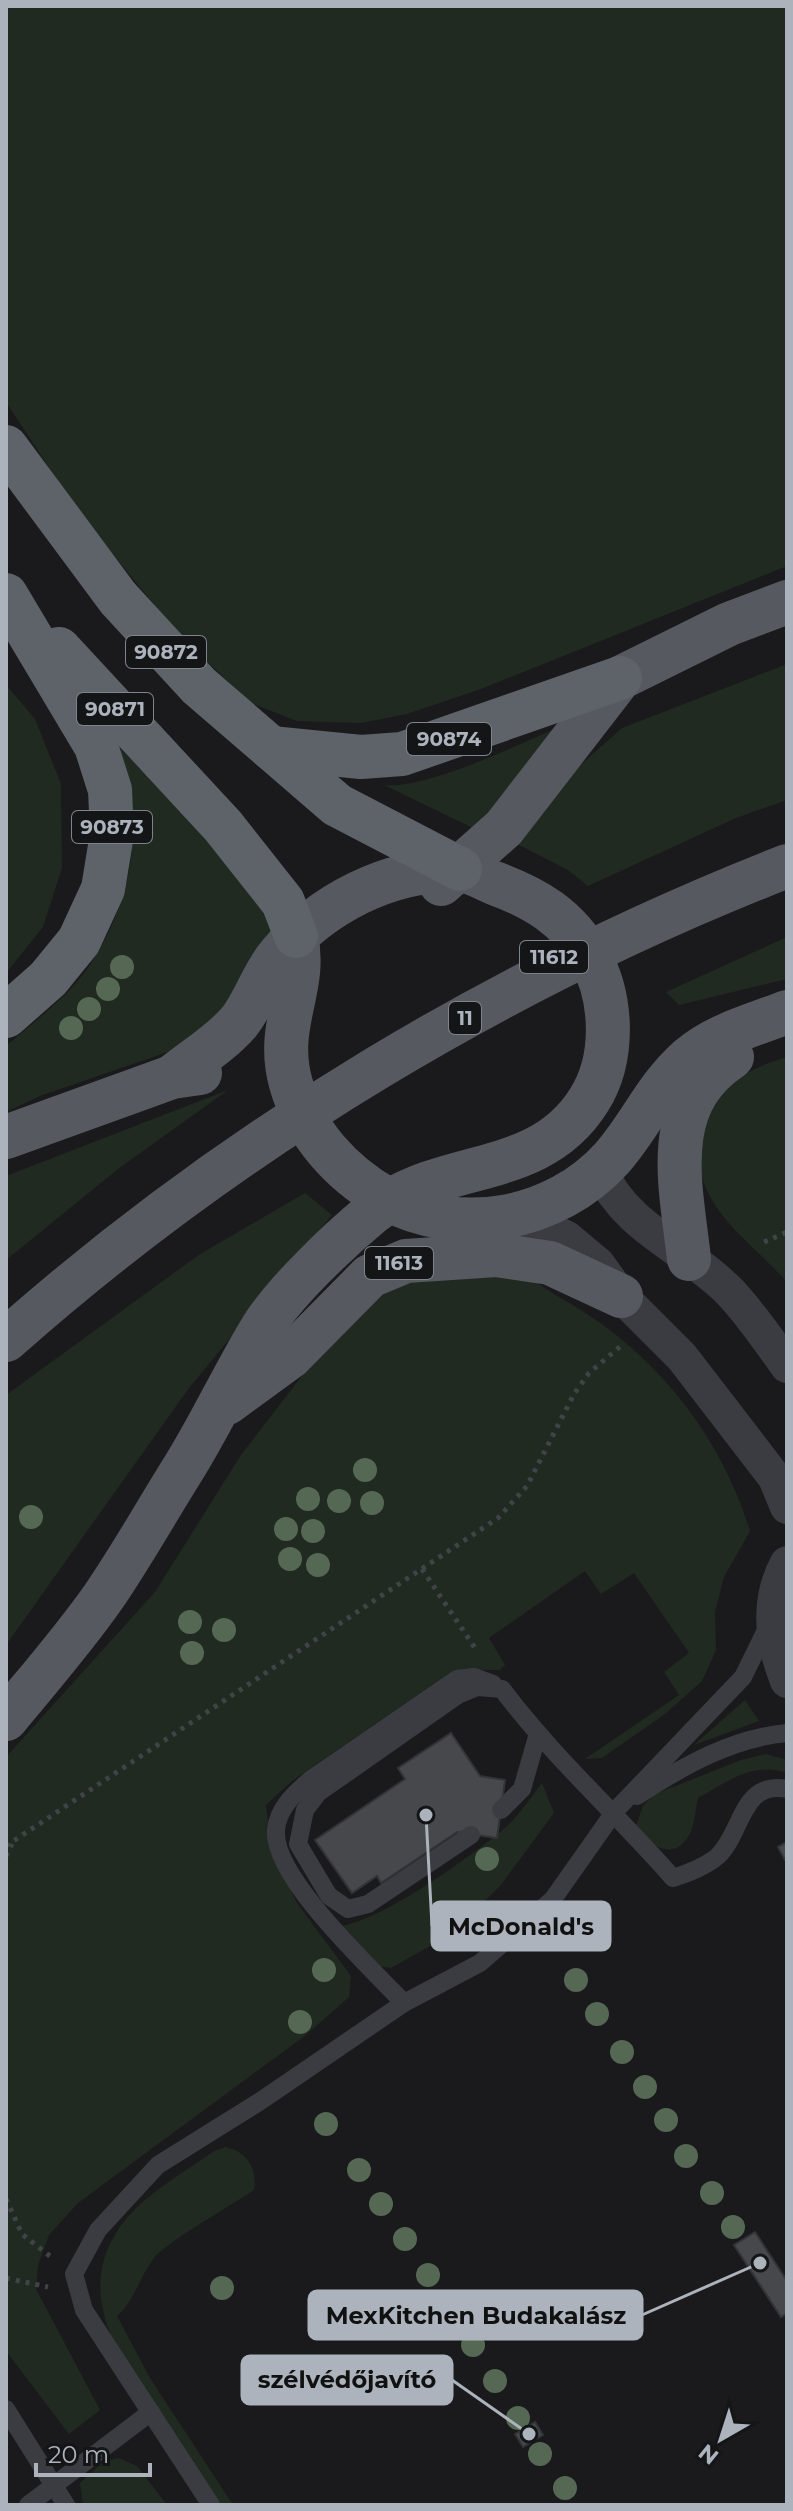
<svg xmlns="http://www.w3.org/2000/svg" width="793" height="2511" font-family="Montserrat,sans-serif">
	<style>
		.green { fill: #212a21 }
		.building { fill: #46484c; stroke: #333438; stroke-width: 2 }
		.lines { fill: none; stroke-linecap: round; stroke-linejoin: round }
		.path { stroke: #404348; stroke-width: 5; stroke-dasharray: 4 6; stroke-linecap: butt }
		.service { stroke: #3a3c41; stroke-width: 18 }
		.minor { stroke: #3a3c41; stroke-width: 34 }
		.primary { stroke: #565a60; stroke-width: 44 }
		.trunk { stroke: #5e6269; stroke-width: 44 }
		.tree { fill: #546854 }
		.labels { text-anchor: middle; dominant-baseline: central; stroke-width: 8; stroke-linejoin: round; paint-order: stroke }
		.shield { fill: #141517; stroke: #7e848a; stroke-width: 2 }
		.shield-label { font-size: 20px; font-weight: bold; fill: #acb3bc }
		.leader { fill: none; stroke: #acb3bc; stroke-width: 3 }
		.callout-dot { fill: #acb3bc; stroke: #141517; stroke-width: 3 }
		.callout { fill: #acb3bc; stroke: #acb3bc; stroke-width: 3 }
		.callout-label { font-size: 24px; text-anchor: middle; font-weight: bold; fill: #111 }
	</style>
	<rect width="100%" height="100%" fill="#1a1a1c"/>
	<!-- green -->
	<g class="green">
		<path d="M6,6H787V566L481,689L407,714L361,723L297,721L251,703L182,638L129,574L77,510L6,402Z"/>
		<path d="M787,664V800L736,818L588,886L568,870L515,843L551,791L622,728Z"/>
		<path d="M6,685L35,719L61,784L62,868L43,927L6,973Z"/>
		<path d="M569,723L481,832L384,785C427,790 525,741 569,723Z"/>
		<path d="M116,744L253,886L274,935L238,996L185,1046L40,1096L6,1112V1046C34,1022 69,996 90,965C135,897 146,820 116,744Z"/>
		<path d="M787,937V979L679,1005L666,992Z"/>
		<path d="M787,1057V1282C740,1230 677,1195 707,1118C722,1081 751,1068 787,1057Z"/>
		<path d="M228,1090L118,1169L6,1260V1176Z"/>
		<path d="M305,1193L332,1215L189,1388L6,1645V1395L200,1254Z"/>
		<path d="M411,1276C446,1276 486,1271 521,1277C535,1279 551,1293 564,1300C652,1349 721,1434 750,1531L724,1577L715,1612L716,1650L702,1681L665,1714L602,1758L585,1759L679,1695L664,1672L689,1653L634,1573L601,1594L585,1571L489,1638L505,1665L500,1670H454L292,1781L266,1805L271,1850L297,1903L351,1976L349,1997L306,2035L78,2203L49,2235L38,2265L36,2289L100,2410L69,2434L6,2351V1757L155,1592L241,1455L308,1368L383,1287Z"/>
		<path d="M745,1700L759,1721L694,1745Z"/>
		<path d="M766,1754L787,1760V1773C753,1761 727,1782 698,1798C695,1810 695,1827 688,1837C671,1863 647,1843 636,1826L643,1806L653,1795L741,1760Z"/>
		<path d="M542,1783L554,1813L500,1886L450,1935L391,1968L367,1964L340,1926C380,1922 475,1854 507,1826C520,1814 531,1797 542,1783Z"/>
		<path d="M226,2147C247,2152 258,2169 254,2190C232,2205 168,2241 154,2258C139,2278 135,2300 117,2316L150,2378L233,2505H218C186,2456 113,2363 103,2310C97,2283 101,2257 116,2233C137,2198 181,2175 214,2151Z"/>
		<path d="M118,2458L137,2466L167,2505H83L80,2483L103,2462Z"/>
	</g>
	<!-- building -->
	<g class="building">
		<path d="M451,1733L480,1776L505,1780L497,1838L457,1832L381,1883L377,1876L352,1893L315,1840L405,1779L398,1768Z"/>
		<path d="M787,1842V1859L785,1860L778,1847Z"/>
		<path d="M755,2232L787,2281V2313L781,2317L734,2245Z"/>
		<path d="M535,2422L543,2435L523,2447L515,2434Z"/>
	</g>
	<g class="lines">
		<!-- path -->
		<g class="path">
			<path d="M764,1242L787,1232"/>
			<path d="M422,1569L475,1648"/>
			<path d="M6,1846L498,1518L527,1486L574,1394L589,1373L622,1345"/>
			<path d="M6,1856L12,1844"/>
			<path d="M6,2199L22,2234L51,2257"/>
			<path d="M6,2278L48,2287"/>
		</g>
		<!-- service -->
		<g class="service">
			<path d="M637,1796C683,1766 732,1738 787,1733"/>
			<path d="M501,1810L522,1789L537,1737"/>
			<path d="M471,1835L368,1904L348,1909L329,1896L298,1844L305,1810L318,1793L458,1695L477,1687L502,1689C553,1757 617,1814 673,1878C688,1873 705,1867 718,1856C743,1832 741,1780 787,1789"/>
			<path d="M404,2003C372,1969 272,1877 276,1830C278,1808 294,1794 310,1780L457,1679L474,1677L493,1684"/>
			<path d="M6,2409L66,2505"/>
			<path d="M28,2505L151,2412"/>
			<path d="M211,2505L84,2310L74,2274L98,2230L158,2165L259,2102L404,2003L480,1963L553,1899L615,1811L743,1677L769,1624"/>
		</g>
		<!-- minor -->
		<g class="minor">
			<path d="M600,1169C625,1229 687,1248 730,1292C751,1314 769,1341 787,1366"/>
			<path d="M510,1218L547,1228L567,1238L598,1264L621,1296L682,1357L775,1478L787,1507"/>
			<path d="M787,1563C766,1601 771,1641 787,1681"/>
		</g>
		<!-- primary -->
		<g class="primary">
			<path d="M441,884L504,828L620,678L729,624L787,602"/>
			<path d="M296,936C308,990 274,1024 291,1084C305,1133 341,1173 385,1198C460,1238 555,1221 612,1158C641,1125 655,1088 689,1058C717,1034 754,1025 787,1012"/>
			<path d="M6,1137L172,1077L200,1073"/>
			<path d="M689,1259C681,1185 659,1105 732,1057"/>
			<path d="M6,1340C234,1138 503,977 787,866"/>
			<path d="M227,1403L290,1357L370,1276L406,1261L496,1255L550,1263L621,1296"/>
			<path d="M6,1719C39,1679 74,1639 104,1596C132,1555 156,1512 183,1469C211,1424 232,1378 259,1333C281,1295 338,1241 372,1213C441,1157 538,1182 589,1100C615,1059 613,999 590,957C568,917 535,898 494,883C483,878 469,870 457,870C389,869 321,904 279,955C262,975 255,1002 239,1022C220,1044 194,1059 172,1077"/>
		</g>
		<!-- trunk -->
		<g class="trunk">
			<path d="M6,447L118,598L199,686L337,805L460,869"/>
			<path d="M6,595L96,746L110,790L112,834L103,889L79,941L48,979L6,1016"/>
			<path d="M59,649L223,826L283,902L296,936"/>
			<path d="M271,748L361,757L402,754L620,678"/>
		</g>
	</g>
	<!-- trees -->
	<g class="tree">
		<circle cx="122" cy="967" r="12"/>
		<circle cx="108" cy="989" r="12"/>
		<circle cx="89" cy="1009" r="12"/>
		<circle cx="71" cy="1028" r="12"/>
		<circle cx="365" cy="1470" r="12"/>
		<circle cx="308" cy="1499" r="12"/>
		<circle cx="339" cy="1501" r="12"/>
		<circle cx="372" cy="1503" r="12"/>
		<circle cx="31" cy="1517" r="12"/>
		<circle cx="286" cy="1529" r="12"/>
		<circle cx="313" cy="1531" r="12"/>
		<circle cx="290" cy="1559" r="12"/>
		<circle cx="318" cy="1565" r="12"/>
		<circle cx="190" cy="1622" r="12"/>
		<circle cx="224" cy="1630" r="12"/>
		<circle cx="192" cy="1653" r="12"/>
		<circle cx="487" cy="1859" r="12"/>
		<circle cx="324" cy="1970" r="12"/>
		<circle cx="576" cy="1980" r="12"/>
		<circle cx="597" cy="2014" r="12"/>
		<circle cx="300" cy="2022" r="12"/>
		<circle cx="622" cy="2052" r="12"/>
		<circle cx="645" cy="2087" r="12"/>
		<circle cx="666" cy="2120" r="12"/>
		<circle cx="326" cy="2124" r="12"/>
		<circle cx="686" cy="2156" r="12"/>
		<circle cx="359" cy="2170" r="12"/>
		<circle cx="712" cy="2193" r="12"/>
		<circle cx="381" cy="2204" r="12"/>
		<circle cx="733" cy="2227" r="12"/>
		<circle cx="405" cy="2239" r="12"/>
		<circle cx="428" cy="2275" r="12"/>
		<circle cx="222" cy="2288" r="12"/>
		<circle cx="473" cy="2345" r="12"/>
		<circle cx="495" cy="2381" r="12"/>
		<circle cx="518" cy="2418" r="12"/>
		<circle cx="540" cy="2454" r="12"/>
		<circle cx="565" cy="2488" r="12"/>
	</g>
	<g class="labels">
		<!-- shield labels -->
		<g class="shield">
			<rect x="126" y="636" width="80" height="32" rx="6"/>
			<rect x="77" y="693" width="76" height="32" rx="6"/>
			<rect x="407" y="723" width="84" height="32" rx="6"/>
			<rect x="72" y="811" width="80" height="32" rx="6"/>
			<rect x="520" y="941" width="68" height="32" rx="6"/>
			<rect x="449" y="1002" width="32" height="32" rx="6"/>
			<rect x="365" y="1247" width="68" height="32" rx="6"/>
		</g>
		<g class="shield-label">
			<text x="166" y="652">90872</text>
			<text x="115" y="709">90871</text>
			<text x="449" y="739">90874</text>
			<text x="112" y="827">90873</text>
			<text x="554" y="957">11612</text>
			<text x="465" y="1018">11</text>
			<text x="399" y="1263">11613</text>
		</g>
	</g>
	<!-- callouts -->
	<path class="leader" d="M426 1815L432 1926M760 2263L642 2315M529 2434L452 2380"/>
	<g class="callout-dot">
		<circle cx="426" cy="1815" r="8"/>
		<circle cx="760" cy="2263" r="8"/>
		<circle cx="529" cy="2434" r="8"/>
	</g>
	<g class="callout">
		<rect x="432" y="1902" width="178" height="48" rx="8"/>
		<rect x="309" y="2291" width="333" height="48" rx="8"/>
		<rect x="242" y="2356" width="210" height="48" rx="8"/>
	</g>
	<g class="callout-label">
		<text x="521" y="1935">McDonald's</text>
		<text x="476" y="2324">MexKitchen Budakalász</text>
		<text x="347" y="2388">szélvédőjavító</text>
	</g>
	<!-- border -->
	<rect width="793" height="2511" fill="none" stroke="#acb3bc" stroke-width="16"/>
	<!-- north arrow -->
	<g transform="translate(721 2439) rotate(219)" stroke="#141517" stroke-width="6" paint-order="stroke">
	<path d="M0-6L14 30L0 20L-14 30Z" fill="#acb3bc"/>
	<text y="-12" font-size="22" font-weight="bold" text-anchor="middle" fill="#acb3bc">N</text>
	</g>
	<!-- scale -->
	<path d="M36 2463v12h114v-12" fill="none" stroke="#acb3bc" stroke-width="4"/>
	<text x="48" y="2463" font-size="24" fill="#acb3bc" stroke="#141517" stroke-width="6" paint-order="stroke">20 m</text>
</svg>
